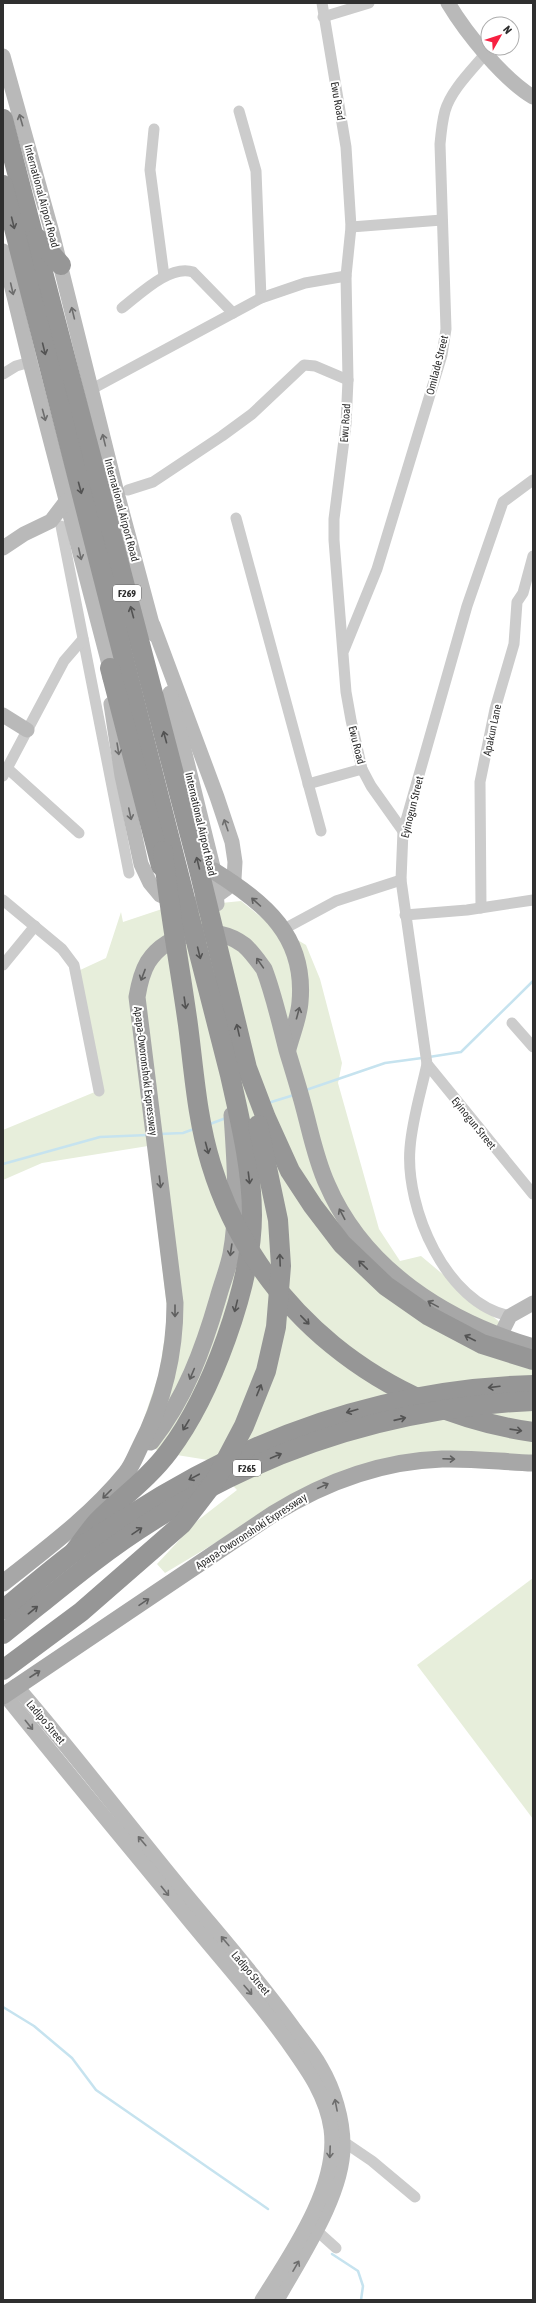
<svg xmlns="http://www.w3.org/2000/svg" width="536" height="2303" font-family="'Asap Condensed',sans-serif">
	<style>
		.green { fill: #e7eedb }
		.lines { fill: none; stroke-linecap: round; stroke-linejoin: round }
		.stream { stroke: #c6e3ef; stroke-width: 2.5 }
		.street { stroke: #ccc; stroke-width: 11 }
		.secondary { stroke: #b9b9b9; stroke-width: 15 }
		.primary { stroke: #a7a7a7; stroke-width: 17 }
		.highway { stroke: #969696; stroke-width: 20 }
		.oneway { stroke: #6d6d6d }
		.oneway2 { stroke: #535353 }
		.oneway3 { stroke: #5f5f5f }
		.labels { text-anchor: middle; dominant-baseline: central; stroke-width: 4; stroke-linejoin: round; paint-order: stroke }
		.shield { fill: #fff; stroke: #6d6d6d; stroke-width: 1 }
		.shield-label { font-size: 10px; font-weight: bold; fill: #2f2f2f }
		.street-label { font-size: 11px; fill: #2f2f2f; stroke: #fff }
	</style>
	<rect width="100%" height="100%" fill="#fff"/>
	<!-- green -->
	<g class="green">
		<path d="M241,901L266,921L306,945L320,979L342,1063L338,1083L379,1229L400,1261L421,1256L533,1350V1458L475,1457L311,1486L165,1573L157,1564L197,1521L237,1490L208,1460L158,1452L141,1427L159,1374L168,1316L148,1146L42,1163L3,1180V1130L102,1089L78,971L106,958L121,912L123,922L162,909Z"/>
		<path d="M533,1578V1819L417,1665Z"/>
	</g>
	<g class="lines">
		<!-- stream -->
		<g class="stream">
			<path d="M429,1057L461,1052L533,981"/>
			<path d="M306,1090L385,1063L422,1058"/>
			<path d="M268,1103L294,1095"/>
			<path d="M210,1124L226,1118"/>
			<path d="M159,1134L183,1133L194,1129"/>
			<path d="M3,1164L100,1137L148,1135"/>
			<path d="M3,2007L34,2026L72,2058L96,2090L268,2209"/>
			<path d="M332,2254L358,2271L363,2286L361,2300"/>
		</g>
		<!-- street -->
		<g class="street">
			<path d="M322,3L346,147L351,227L346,276L348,380L346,424L334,519V540L346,692L351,720L362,769L371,786L403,831"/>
			<path d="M323,17L369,3"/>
			<path d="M239,111L256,171L261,298"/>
			<path d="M154,129L150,170L164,276"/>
			<path d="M351,227L442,220"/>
			<path d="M122,308C139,295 170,264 193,272L233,313"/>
			<path d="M3,374L16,366L30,362"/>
			<path d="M92,389L261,298L305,283L346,276"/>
			<path d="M533,480L503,502L467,606L403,831L401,880L427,1064L533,1194"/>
			<path d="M128,490L153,482L222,436L252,414L304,365L315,366L348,380"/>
			<path d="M236,518L321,831"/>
			<path d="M61,526L129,873"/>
			<path d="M344,650L377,569L442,355L446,329L440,144C441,133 442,122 445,111C451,90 472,70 486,53"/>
			<path d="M7,768L79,833"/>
			<path d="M3,776L64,661L83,639"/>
			<path d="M308,784L362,769"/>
			<path d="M3,900L62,949L74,965L99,1091"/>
			<path d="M481,908L480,782L495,709L514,644L517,602L523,593L533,556"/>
			<path d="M405,915L467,910L533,900"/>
			<path d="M284,929L336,901L401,880"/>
			<path d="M3,965L35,926"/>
			<path d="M512,1023L533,1047"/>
			<path d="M427,1064C421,1092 412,1120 410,1148C405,1208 446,1304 510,1316"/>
			<path d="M344,2142L372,2161L415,2197"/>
			<path d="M316,2230L336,2248"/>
		</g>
		<!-- secondary -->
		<g class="secondary">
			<path d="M448,3C466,33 503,79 533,97"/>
			<path d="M3,56L53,236L116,489L155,635"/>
			<path d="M3,251L30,362L110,668V678"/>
			<path d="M3,548L24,534L51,521L67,500"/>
			<path d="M153,625L217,797L232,842L235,862L234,879L226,889L215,897L198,904"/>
			<path d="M170,693L214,871L217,904"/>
			<path d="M111,704L122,776L141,864L150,883L160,895L175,902"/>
			<path d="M3,715L27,730"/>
			<path d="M500,1336L510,1316L533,1303"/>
			<path d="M16,1686C74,1753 127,1823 183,1891C221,1937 261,1982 295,2030C304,2042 314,2054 321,2067C334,2089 343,2119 343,2145C344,2194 301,2257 277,2300"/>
			<path d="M5,1695C64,1769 125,1841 185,1915C219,1957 255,1996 287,2041C306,2068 326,2094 331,2129C339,2186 291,2254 262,2300"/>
		</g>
		<!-- primary -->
		<g class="primary">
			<path d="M214,871C265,903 306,936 300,1002C299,1017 292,1034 288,1049"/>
			<path d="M151,1442C185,1399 203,1350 218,1298C222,1283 228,1269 231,1254C239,1212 235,1158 232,1115"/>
			<path d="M3,1583C46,1549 91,1516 126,1473C132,1466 136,1455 140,1447C164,1401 175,1355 175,1303L137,997C139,985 142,972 148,962C168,931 215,923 244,945C252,952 258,961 264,969C274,995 280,1023 287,1050C293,1070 299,1089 304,1108C311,1134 316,1160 327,1184C364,1270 446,1321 533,1347"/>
			<path d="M3,1696L273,1514C325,1482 380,1461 442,1459C472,1458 503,1462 533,1463"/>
		</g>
		<!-- highway -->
		<g class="highway">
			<path d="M3,119L198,866L247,1068L266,1118L290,1171L313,1206L342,1244L386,1286L429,1316L482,1344L533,1360"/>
			<path d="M3,185L230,1075C240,1120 252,1168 252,1215C252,1285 211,1395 169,1451C149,1478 121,1498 98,1521C89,1531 82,1542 74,1552"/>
			<path d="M37,238L61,265"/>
			<path d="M110,668L161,866"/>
			<path d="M163,851C169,909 180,967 188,1025C194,1071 197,1119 211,1164C255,1310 384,1411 533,1432"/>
			<path d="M3,1610C26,1591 49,1571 73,1553C91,1539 111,1527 131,1515C253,1436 387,1389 533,1385"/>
			<path d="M3,1634C52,1595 99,1554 152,1521C268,1447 395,1407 533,1401"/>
			<path d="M3,1670L81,1612L182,1524L215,1481L244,1426L266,1371L276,1327L281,1266L278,1220L258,1125"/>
		</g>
	</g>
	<!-- one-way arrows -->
	<defs><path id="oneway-shaft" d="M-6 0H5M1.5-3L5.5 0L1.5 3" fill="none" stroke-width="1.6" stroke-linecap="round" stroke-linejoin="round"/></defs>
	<g class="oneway">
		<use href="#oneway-shaft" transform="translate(21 120) rotate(-106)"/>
		<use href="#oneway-shaft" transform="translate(12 289) rotate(77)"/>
		<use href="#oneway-shaft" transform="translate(73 313) rotate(-104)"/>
		<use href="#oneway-shaft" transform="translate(44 415) rotate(75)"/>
		<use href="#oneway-shaft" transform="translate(104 440) rotate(-104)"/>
		<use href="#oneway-shaft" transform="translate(80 554) rotate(77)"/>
		<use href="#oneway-shaft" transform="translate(118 749) rotate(81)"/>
		<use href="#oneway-shaft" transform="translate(130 814) rotate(78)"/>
		<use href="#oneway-shaft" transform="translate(226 825) rotate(-109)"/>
		<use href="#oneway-shaft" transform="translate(29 1725) rotate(51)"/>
		<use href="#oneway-shaft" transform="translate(142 1841) rotate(-130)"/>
		<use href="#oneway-shaft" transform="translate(165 1891) rotate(51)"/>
		<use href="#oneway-shaft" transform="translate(225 1941) rotate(-130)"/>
		<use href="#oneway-shaft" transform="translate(248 1990) rotate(49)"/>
		<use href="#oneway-shaft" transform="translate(336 2105) rotate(-101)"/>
		<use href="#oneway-shaft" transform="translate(330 2152) rotate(92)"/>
		<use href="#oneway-shaft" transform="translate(296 2266) rotate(-60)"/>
	</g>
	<g class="oneway2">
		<use href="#oneway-shaft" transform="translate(13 223) rotate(76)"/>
		<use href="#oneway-shaft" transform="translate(44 349) rotate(76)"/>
		<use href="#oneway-shaft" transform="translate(80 488) rotate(75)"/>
		<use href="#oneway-shaft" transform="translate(132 612) rotate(-105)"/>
		<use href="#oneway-shaft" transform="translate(165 737) rotate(-105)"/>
		<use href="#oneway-shaft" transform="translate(198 863) rotate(-104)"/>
		<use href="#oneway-shaft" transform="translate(199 953) rotate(76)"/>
		<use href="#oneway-shaft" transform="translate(185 1003) rotate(82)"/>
		<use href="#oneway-shaft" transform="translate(238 1030) rotate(-103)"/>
		<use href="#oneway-shaft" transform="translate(207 1148) rotate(75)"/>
		<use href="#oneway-shaft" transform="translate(249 1178) rotate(83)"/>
		<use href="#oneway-shaft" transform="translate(280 1260) rotate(-92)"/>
		<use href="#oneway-shaft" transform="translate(363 1265) rotate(-136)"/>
		<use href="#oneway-shaft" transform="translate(236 1306) rotate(104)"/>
		<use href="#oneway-shaft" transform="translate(305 1320) rotate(46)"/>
		<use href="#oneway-shaft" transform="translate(470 1338) rotate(-153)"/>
		<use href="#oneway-shaft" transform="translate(494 1387) rotate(173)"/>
		<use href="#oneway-shaft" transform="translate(259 1390) rotate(-68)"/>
		<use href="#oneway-shaft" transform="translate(352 1411) rotate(164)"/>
		<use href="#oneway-shaft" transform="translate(400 1419) rotate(-13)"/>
		<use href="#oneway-shaft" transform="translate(186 1425) rotate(121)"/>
		<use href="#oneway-shaft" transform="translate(516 1430) rotate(8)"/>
		<use href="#oneway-shaft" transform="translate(276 1456) rotate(-23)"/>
		<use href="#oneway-shaft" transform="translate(194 1477) rotate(152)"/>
		<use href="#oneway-shaft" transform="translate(137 1531) rotate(-34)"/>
		<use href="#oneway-shaft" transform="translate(33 1610) rotate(-39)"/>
	</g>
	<g class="oneway3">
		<use href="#oneway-shaft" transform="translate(256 902) rotate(-138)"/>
		<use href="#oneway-shaft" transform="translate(260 963) rotate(-125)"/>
		<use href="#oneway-shaft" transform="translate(143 975) rotate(111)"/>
		<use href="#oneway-shaft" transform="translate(298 1013) rotate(-75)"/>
		<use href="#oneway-shaft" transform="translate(160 1182) rotate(83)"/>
		<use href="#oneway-shaft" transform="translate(342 1214) rotate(-118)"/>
		<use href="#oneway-shaft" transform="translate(231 1250) rotate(98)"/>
		<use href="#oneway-shaft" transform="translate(433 1304) rotate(-151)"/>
		<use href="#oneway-shaft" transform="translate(175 1311) rotate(90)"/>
		<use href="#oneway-shaft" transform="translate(192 1374) rotate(113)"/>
		<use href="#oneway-shaft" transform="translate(449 1459) rotate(2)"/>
		<use href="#oneway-shaft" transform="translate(323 1486) rotate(-25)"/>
		<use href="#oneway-shaft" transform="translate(107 1494) rotate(135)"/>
		<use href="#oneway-shaft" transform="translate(144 1602) rotate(-34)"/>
		<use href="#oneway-shaft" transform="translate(35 1674) rotate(-33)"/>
	</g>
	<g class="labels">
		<!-- shield labels -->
		<g class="shield">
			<rect x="113" y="585" width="28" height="16" rx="3"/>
			<rect x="233" y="1460" width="28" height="16" rx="3"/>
		</g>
		<g class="shield-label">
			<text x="127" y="593">F269</text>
			<text x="247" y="1468">F265</text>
		</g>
		<!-- street labels -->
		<g class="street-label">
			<text transform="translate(338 101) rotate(80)">Ewu Road</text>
			<text transform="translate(42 196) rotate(75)">International Airport Road</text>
			<text transform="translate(437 365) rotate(-76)">Omilade Street</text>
			<text transform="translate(345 423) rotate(-86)">Ewu Road</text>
			<text transform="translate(122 510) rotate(75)">International Airport Road</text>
			<text transform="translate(492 730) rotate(-78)">Apakun Lane</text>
			<text transform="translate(357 745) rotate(76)">Ewu Road</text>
			<text transform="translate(412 807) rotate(-76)">Eyinogun Street</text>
			<text transform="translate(201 824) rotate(77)">International Airport Road</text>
			<text transform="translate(146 1071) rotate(83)">Apapa-Oworonshoki Expressway</text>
			<text transform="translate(474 1123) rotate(51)">Eyinogun Street</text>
			<text transform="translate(251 1531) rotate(-33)">Apapa-Oworonshoki Expressway</text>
			<text transform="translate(46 1722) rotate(50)">Ladipo Street</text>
			<text transform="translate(251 1973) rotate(50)">Ladipo Street</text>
		</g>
	</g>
	<!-- border -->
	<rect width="536" height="2303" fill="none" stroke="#2f2f2f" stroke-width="8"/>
	<!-- north arrow -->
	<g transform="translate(500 36) rotate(51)"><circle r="19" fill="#ffffff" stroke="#acacac"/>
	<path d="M0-3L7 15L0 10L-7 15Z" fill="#f72041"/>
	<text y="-6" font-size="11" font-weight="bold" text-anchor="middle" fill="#2f2f2f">N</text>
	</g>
</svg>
